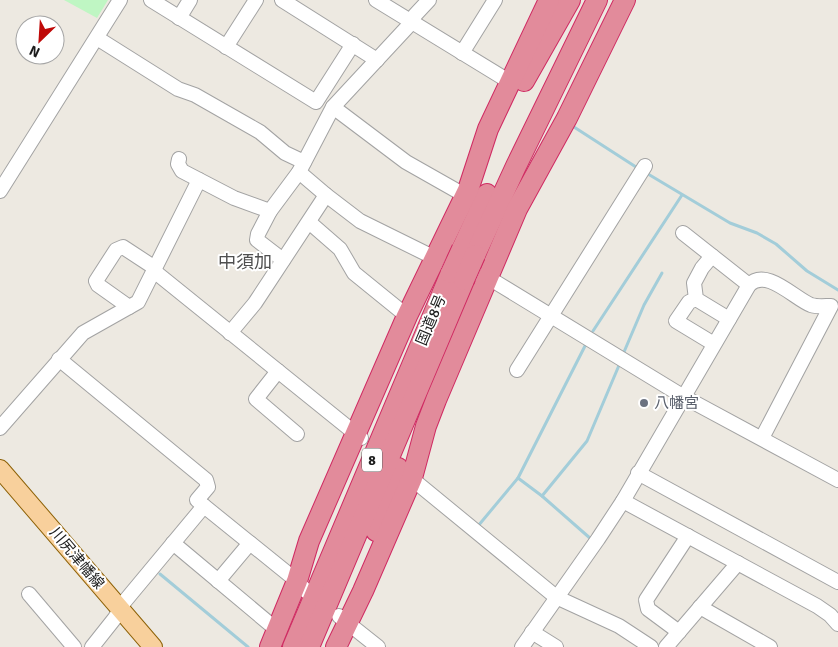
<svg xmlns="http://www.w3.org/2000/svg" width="838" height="647" font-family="Signika,'Noto Sans JP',sans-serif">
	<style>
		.park { fill: #bff6c3 }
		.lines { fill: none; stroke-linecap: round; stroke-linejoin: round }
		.stream { stroke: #a3cdd9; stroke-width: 3 }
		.minor-casing { stroke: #a3a3a3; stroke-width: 16 }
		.major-casing { stroke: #8d6106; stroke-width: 20 }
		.highway-casing { stroke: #cf2a62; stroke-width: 22 }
		.minor { stroke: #fff; stroke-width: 14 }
		.major { stroke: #f8d09c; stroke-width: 18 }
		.highway { stroke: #e28b9b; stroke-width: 20 }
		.highway-bridge-casing { stroke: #cf2a62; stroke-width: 22; stroke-linecap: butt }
		.highway-bridge { stroke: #e28b9b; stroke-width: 20 }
		.worship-dot { fill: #6b7280; stroke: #fff; stroke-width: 2 }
		.labels { text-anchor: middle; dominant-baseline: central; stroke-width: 4; stroke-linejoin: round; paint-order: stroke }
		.shield { fill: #fff; stroke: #606060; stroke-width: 1 }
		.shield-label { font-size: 14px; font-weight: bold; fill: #1c1c1c }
		.street-label { font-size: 15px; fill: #1c1c1c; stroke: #fff }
		.worship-label { font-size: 15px; fill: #5b616d; stroke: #fff; text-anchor: start }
		.quarter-label { font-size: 18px; fill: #4f4f4f; stroke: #fff }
	</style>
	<rect width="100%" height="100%" fill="#ede9e1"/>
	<!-- park -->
	<path class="park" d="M64,0H108L97,18Z"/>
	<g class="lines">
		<!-- stream -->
		<g class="stream">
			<path d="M574,127L636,167"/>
			<path d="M648,174L730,223L757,233L776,244L807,271L838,290"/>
			<path d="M593,331L682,195"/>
			<path d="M624,352L644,305L662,273"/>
			<path d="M518,478L542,496L591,539"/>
			<path d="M542,496L587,441L620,363"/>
			<path d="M478,526L518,478L586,344"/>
			<path d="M160,574L248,647"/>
		</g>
		<!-- minor casing -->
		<g class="minor-casing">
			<g id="minor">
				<path d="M151,0L316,102L353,44"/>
				<path d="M282,0L377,60"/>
				<path d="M376,0L510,82"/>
				<path d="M179,18L190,0"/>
				<path d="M97,38L178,89L195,95L260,132L285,153L304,162"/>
				<path d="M226,47L256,0"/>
				<path d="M462,53L495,0"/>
				<path d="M333,107L406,162L466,196"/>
				<path d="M179,159L178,164L182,171L234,198L270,211"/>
				<path d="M299,172L326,195L360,221L441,261"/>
				<path d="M0,191L120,0"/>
				<path d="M309,222L340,249L354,273L407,316"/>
				<path d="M683,233L749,285"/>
				<path d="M712,256L702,268L694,283L696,299L729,319"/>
				<path d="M283,260L257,240L258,234L270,211L299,172L333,107L412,22L415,15L429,0"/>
				<path d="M154,271L361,438"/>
				<path d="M480,276L497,283L684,397L838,480"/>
				<path d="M696,299L689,302L676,321L714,344"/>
				<path d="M129,307L98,285L96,281L116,250L123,247L155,268"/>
				<path d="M230,333L255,303L326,195"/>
				<path d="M59,359L206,480L208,487L197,500L204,506"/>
				<path d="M517,370L645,166"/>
				<path d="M278,371L256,399L297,434"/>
				<path d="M0,428L83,333L138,302L199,180"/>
				<path d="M638,473L838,582"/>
				<path d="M406,474L556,597L619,626L651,647"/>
				<path d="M623,501L817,606L830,615L838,624"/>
				<path d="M173,543L277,630"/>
				<path d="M218,581L250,543"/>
				<path d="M29,594L74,647"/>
				<path d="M700,607L770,647"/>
				<path d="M339,616L378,647"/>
				<path d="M532,632L556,647"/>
				<path d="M679,632L648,609L646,600L688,536"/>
				<path d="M92,647L115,618L125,601L204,506L297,581L307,592"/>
				<path d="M522,647L598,539L623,501L749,285C766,267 795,299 811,305C817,307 825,306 831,306L762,438"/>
				<path d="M666,647L738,563"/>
			</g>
		</g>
		<!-- major casing -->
		<g class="major-casing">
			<path id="major" d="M0,469L153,647"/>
		</g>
		<!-- highway casing -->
		<g class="highway-casing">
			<g id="highway">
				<path d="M524,81L570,0"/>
				<path d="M462,249L487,194"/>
				<path d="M475,255L516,166L597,0"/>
				<path d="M376,531L398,468"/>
				<path d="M270,647L297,581L309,541L407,316L468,190L488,129L549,0"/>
				<path d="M293,647L451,273"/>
				<path d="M309,647L464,280"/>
				<path d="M336,647L363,591L412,478L426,426L436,400L517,209L567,118L625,0"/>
			</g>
		</g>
		<!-- minor -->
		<use href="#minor" class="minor"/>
		<!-- major -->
		<use href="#major" class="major"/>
		<!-- highway -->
		<use href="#highway" class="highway"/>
		<!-- highway-bridge casing -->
		<g class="highway-bridge-casing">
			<g id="highway-bridge">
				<path d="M451,273L462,249"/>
				<path d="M464,280L475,255"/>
			</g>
		</g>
		<!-- highway-bridge -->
		<use href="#highway-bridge" class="highway-bridge"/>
	</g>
	<!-- markers -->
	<circle class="worship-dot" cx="644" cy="403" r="5"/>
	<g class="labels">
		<!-- shield labels -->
		<rect class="shield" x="362" y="448.5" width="20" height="23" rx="4"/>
		<g class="shield-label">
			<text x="372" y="460">8</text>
		</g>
		<!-- street labels -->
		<g class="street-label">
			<text transform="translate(431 320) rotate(-67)">国道8号</text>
			<text transform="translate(77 558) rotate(50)">川尻津幡線</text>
		</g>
		<!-- worship labels -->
		<g class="worship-label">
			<text x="654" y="403">八幡宮</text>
		</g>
		<!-- quarter labels -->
		<g class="quarter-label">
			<text x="245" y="262">中須加</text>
		</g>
	</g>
	<!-- north arrow -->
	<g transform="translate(40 40) rotate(205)"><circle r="24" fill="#ffffff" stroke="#a4a4a4"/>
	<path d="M0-4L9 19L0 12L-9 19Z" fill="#bf0908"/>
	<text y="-8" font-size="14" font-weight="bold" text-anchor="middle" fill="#1c1c1c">N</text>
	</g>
</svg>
